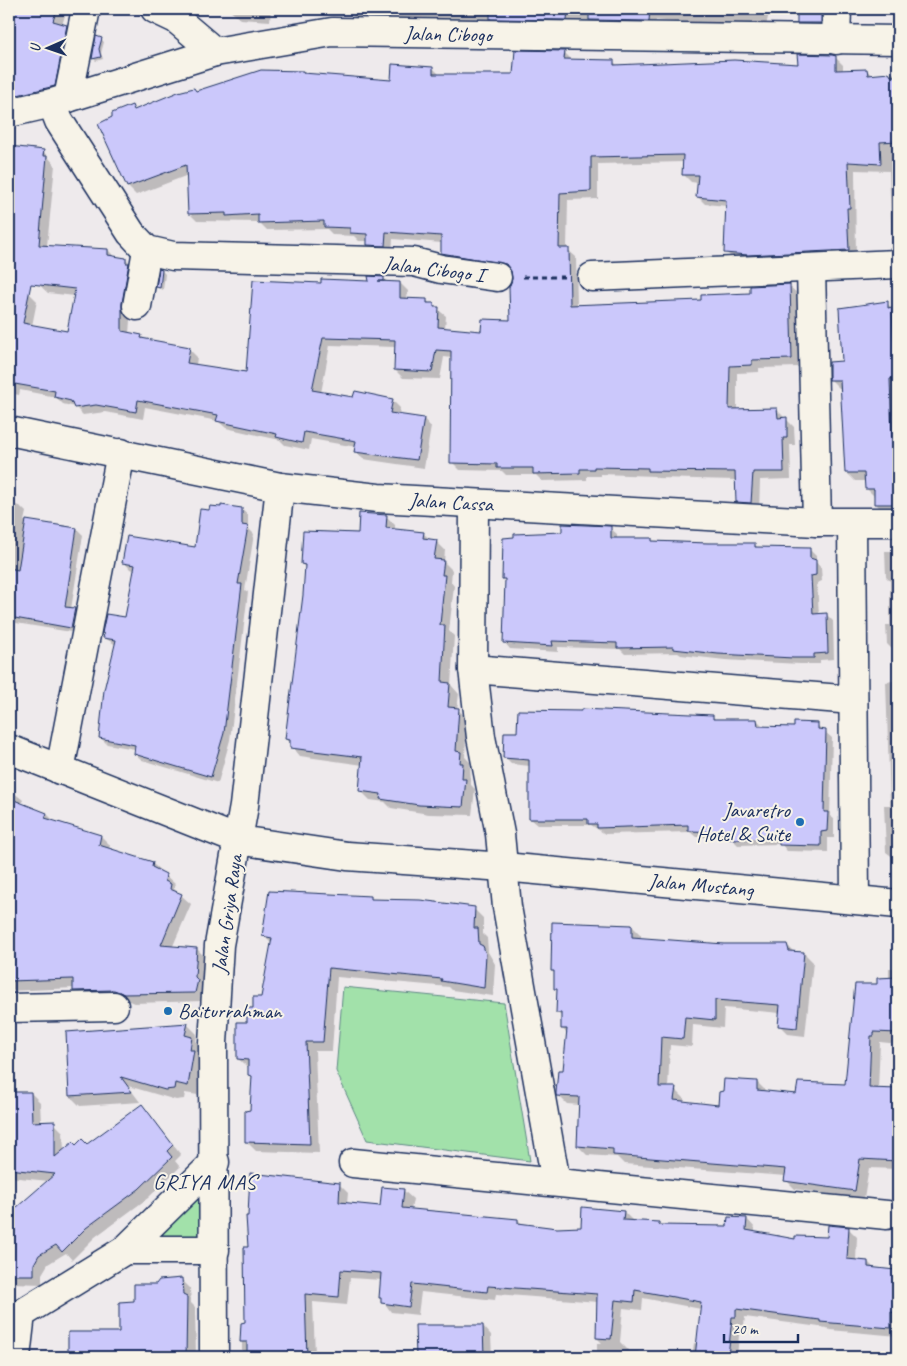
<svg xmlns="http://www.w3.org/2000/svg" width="907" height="1366" font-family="Caveat,sans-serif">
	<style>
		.green { fill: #a2e1aa; stroke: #5e8884 }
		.shadow { fill: #0003 }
		.building { fill: #cbc8fb; stroke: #1b2f5e; fill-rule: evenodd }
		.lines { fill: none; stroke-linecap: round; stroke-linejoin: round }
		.minor-casing { stroke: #1b2f5e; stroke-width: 31 }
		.path { stroke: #1b2f5e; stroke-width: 3; stroke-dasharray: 5 4; stroke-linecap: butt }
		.minor { stroke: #f7f3e8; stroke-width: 28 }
		.poi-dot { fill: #1f6fb2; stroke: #f7f3e8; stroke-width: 2 }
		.labels { text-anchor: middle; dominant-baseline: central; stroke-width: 4; stroke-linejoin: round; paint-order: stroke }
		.street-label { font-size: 21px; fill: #1b2f5e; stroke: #f7f3e8 }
		.poi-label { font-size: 21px; fill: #1b2f5e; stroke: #f7f3e8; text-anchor: end }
		.neighbourhood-label { font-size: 22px; letter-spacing: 1px; fill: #1b2f5e; stroke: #f7f3e8 }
	</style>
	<rect width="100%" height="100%" fill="#eeeaec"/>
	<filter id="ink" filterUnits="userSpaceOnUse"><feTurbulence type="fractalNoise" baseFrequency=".02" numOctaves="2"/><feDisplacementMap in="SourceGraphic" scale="10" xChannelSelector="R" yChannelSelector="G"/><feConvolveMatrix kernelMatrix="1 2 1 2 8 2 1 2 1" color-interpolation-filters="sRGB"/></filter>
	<g filter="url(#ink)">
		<!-- green -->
		<g class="green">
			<path d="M343,987L504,1003L530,1161L367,1140L336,1071Z"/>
			<path d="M203,1193V1241L149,1242Z"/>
		</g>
		<!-- shadow -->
		<g class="shadow">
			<path d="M9,9H67L62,25L74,34L62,93L9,108Z"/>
			<path d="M228,9H271L270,21L240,19Z"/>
			<path d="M347,9H830L828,30H805L798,22V13H769L766,26L732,23L731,28L656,20L655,27L456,23L451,18H408V20L354,17Z"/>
			<path d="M101,39L104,42L101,53L103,59L96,61L93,58Z"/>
			<path d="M564,52L573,61H613L618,66L799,65L835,57L843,65V71L867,70L872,76L898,73V254L892,248L889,171L855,170L856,258L734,260L726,252L727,206L705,204L697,196L698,183L691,182L683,174L684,162L598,164V199L568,200L567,249L576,257L577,306L702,302L751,295L789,286L797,293L799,367L759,368V372L737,373V410L776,409L794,427L795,445H790L791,479L760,480L759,510L745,509L737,501L736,480L657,478L654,476L601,474V476H587V480L542,481L536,475H506L502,471L460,470L452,462V358L444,357L440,379L403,378L395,370L396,347L330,345L321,393L354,399L392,400L400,408L399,415L424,419L431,427L424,468L363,459L355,451L356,447L311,439L309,450L285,445L280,440L226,428L218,421L145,407L143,419L105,412L83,415L75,407L63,404L56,397L20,390L19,395L9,393V289L29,293L37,301L32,326L68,333L75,296L48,293L9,257V263V147L43,151L55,165L47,246L108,250L115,257L126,259L134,267L129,334L141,336L146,340L189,349L197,357L196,365L248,373L322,285L370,282L383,278L388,282L400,283L408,291L407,299L427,301L446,316L445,329L482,332L512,321L513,271L450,260L442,252V243L393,239L392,253H377L369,245L368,241H359L354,236L333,235L327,229L267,230L259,222L197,221L189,213L188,175L136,195L128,187L99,125L131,106L135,111L197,92L304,75L393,81L433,68L440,75L514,76Z"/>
			<path d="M162,271L165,274L163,290L158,287Z"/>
			<path d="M887,303L898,315V512L883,511L875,503V497L866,488V481H855L847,473L842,388H839L831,380Z"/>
			<path d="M9,504L20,506L26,512L24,521L77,529L83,535L71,609L81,616L77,633L16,623L10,617L14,594L9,593Z"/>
			<path d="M241,509L248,515V528L254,534L245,590L248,592L230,740L218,783L142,760L135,754V749L107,744L100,737L116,645L105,638L126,619L135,570L130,569L124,562L196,548Z"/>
			<path d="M386,516L395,525V530L424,534L431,540L436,541L445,550L444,562L452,570L451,582L454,586L449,631L454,636L451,685L459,694L457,709L467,718L465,757L470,762L471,785L475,789L472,815L429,814L391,808L385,802L370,800L361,791L363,765L300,756L286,739L304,595L306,568L302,564L359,534Z"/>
			<path d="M610,528L617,534V540L754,544L759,549L810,550L816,556V562L821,568L822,581L817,583L819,615L826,614L833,621L834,659L820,660V664H800L725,660L681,655L678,653L625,654L620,649L558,647V652L510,649L504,642L506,581L503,578L563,533Z"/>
			<path d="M885,551H898V861L886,852L884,805H890L886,682L893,681L892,649L887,644L886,625H890V581L886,577Z"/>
			<path d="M712,716L716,720H757L764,727L795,729L817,725L832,738L830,816L834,819V838H828V852L787,851L781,844L738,845L731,838L696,837L690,832L605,834L591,825H537L530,819V766L511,764L504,757L518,733Z"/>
			<path d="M9,789L23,800L21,804L47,814L55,822L101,836L110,845L109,850L152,863L175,884L174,889L191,904L172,948L197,949L206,958L204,1001L134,1003L124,999L83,1000L74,988L9,991V884L52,881L9,860Z"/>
			<path d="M370,897L373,900L474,909L483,918V934L487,938L488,952L495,964L493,996L452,990L449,987L337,977L332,1051H315L319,1153L256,1151L246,1141L251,1112L253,1078L249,1075V1068L238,1059L248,1023L262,998L272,944L264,936Z"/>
			<path d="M632,926L641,935V939L724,945H787L794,952L804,953L813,962L805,1036L788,1034L779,1025L780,1013L724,1008L723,1028L693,1025L692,1047L670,1045L668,1088L675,1089L684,1098V1102L719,1107L757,1082L766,1091L797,1095L846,1085L878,985L889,979V968H898V1044L880,1042L878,1089L898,1090V1169L869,1168L864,1199L795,1189L786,1180V1176L624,1164L617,1157L587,1155L578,1146L580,1105L567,1104L558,1095L564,1072L567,1034L562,1028V1017L557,1012L558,991L555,988V974L552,971Z"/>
			<path d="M187,1024L197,1034L196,1041L202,1048L203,1062L198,1095L185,1093L184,1099L176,1100L128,1086L140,1102L80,1106L70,1096L68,1033Z"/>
			<path d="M31,1093L40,1102L41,1123H54L63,1132L64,1151L87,1145L142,1106L181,1155L175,1161L180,1167L148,1198L95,1237L72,1260L66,1253L48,1264L42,1274V1284L12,1283V1286H9V1212H13L49,1181L9,1177V1094Z"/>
			<path d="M339,1184L348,1193L347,1204L381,1207L383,1188L404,1191L413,1199L411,1210L518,1220L522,1224L557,1229L582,1228L624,1212L633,1221L659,1223L662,1227H728L747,1219L755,1228V1233L797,1241L828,1239L848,1228L857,1237L856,1261L868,1262L875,1269L895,1272L898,1275V1336L830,1330L827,1328L745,1317L744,1325H740L737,1357H692L694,1343L698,1344L701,1309L643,1298L642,1310L623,1308L620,1342L629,1351H638L642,1356L655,1357H522V1351H597V1343H602L597,1338L598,1302L496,1294L495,1300L421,1292L418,1315L391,1312L380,1297L382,1280L350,1278L347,1305L313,1302L315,1354L360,1357H242V1324H246L249,1248Z"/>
			<path d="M181,1279L190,1288L191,1303L195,1307L196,1357H51V1353H70L120,1333L135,1302L157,1285Z"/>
			<path d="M483,1326L491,1335L492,1357H417V1327Z"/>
		</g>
		<!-- building -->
		<g class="building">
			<path d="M9,9H57L53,21L67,25L55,86L9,97Z"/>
			<path d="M490,9H568L567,20L490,19Z"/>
			<path d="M589,9H650L649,21L589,20Z"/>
			<rect x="797" y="9" width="24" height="14"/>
			<path d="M96,36L102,38L99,49L101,57L92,59Z"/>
			<path d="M515,50L565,51L564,59L614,60V65L734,60L798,64L797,54L832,55L836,56V70L867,69L868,75L889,73L891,76H898V141L880,142L881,164L848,162L850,208H847L849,250L748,255L724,253L726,200L696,197L698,175H682L683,155L591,157V191L560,193L559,248H569L570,305L701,300V295L750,293V286L790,284L792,359L752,360V365L730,366L729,409L777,408L778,418L787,417V438H783L784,472H753L751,503L736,502L735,472L648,471V468L594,467V469H580V473L533,474V468H497V464L450,463L451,351L436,350L432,372L394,370L395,340L323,338L312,390L353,397L355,391L393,399L390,413L424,418L417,460L354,452L356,441L304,432L302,443L276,437L277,434L216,421L218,415L138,400L136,412L96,405L74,408L71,401L54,397L55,391L9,383V146L44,150L43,156H47L39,245L108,249V255L126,258V263H129L122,303V331L142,335L141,338L190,347L187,363L246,372L253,280L321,283V279L369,281L368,276L384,277V281H378L400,282V298L427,299V303H434V307H439L438,327L481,331L482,319L510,320L509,287L512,279L511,271L506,264L441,253V236L386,232L385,246L367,245V234L350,233V228L324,227V221L258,223V214L226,216V213L188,214L186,165L127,187L98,124L112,117V113L132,105L134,110L178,92L194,88L196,91L261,70L303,71V73L391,80L392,64L433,67V74H513ZM31,284L75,289L67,331L23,323Z"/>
			<path d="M159,269L162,270L160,288L156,287Z"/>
			<path d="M888,301V308L892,307L895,378L890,379L892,437L898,436V504H874V489H865L864,473H845L840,380H829V362L842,361L839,308Z"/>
			<path d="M221,505L242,508V525L248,526L238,584H242L224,733L211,777L134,754L135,745L99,738L104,690L116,640L103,638L104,634L102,633L106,614L125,617L135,565L122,563L127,536L195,547L200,509L209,510L210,506L221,507Z"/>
			<path d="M359,513L387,515L386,528L424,532L423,538L437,540L434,559L444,560L442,575H445L440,625H445L442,682L450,683L448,707L459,708L456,751L461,752L460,763H463L462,779H466L463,807L419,805L380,799L381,794L359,791L362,757L290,748V740L285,739L303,595L305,565L301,564L303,531L358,533Z"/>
			<path d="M26,520L77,528L65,607L75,608L71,628L9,617V568L18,570Z"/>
			<path d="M562,524L611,526V538H652V541L708,543H755V547L810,548V558L816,560V575L811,576L813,614L827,613L828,653L814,654V658H793L718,654L673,649V647L617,648V643L552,641L553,646L503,643L505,579H502L503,538L514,537V534L562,532Z"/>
			<path d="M581,709L713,715V719H757L758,726L794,727V722L818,723V729L826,730L824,812H828L827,831L821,832V846L779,845V838L730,839V834H725V832L688,831V825L597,828V824H588V819H529V760L503,758L504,732H517L518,710L581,711Z"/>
			<path d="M9,798L47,813L45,818L101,835L99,845L153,862L152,867L166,874L165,881L171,884L170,889L182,894L161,945L197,948L195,977L198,980L195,993L124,994L114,990L73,991V979L9,981Z"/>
			<path d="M269,891L371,896V899L420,900L475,907L474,928H478L479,944L483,946L486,954L484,988L441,981L442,979L329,968L323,1042H306L310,1144L245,1142V1111L250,1110L252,1076L248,1075V1060L237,1059V1022H247V1008H253V997H261L272,938L262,936Z"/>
			<path d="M552,922L632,925V937L724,944H787L789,951L804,952L797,1028L778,1026L780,1005L715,1000V1020L685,1017L683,1039L661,1037L659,1087H676L674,1100L718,1105L719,1092L723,1091L724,1079L757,1081V1090L796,1094L798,1082L845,1084L855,984H877V978L898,977V1033L874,1032V1036H871L869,1088L898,1089V1161L860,1159L855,1191L784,1181L786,1169L613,1155V1149L577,1146L579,1097L556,1096V1093L558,1070H563L567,1029H561V1013H556L557,989H554V971H551Z"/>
			<path d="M188,1023L185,1035L192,1037L190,1050H194L188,1086L175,1083L174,1089L165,1090L121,1077L132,1092L69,1096L66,1032Z"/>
			<path d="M9,1092H31L32,1122L55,1121V1157L73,1142L76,1145L82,1139L87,1144L142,1104L173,1145L167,1151L172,1157L139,1189L86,1228L62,1252L56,1245L39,1255L34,1264V1275H9V1214L55,1174L9,1169Z"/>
			<path d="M250,1173L340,1183L339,1202L380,1206L382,1187L404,1189L402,1208L518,1219V1223L557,1228L581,1227L582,1207L624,1211L623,1220L659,1222V1225L727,1226L728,1217L747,1218L746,1230L795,1239V1236L827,1237L828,1225L849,1227L847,1259L868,1261V1267L895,1270V1282H898L897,1313L891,1312V1328L820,1322V1320L736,1309V1317H732L728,1357H695L701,1302L635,1290L634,1302L615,1300L611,1339L596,1338L597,1294L488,1286L487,1292L412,1284L409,1307L381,1303V1298H379L381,1273L341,1270L339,1297L305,1294L307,1357L247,1355V1342H240L241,1323L245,1322L244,1247H248L246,1216H248Z"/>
			<path d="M182,1278L183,1295L187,1297L186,1357H68V1332H119V1302L134,1301V1284H156L159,1280Z"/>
			<path d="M415,1325H483L484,1357H416Z"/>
		</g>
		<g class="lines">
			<!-- minor casing -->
			<g class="minor-casing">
				<g id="minor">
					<path d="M155,9L176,19L215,52"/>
					<path d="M836,40L837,9"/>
					<path d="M68,98L86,9"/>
					<path d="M52,103L59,121L131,233L147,250L173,256L414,262L441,269L497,277"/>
					<path d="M9,113L52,103L215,52L332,32L898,40"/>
					<path d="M811,269L817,522"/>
					<path d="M592,277L898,264"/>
					<path d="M137,306L147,250"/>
					<path d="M9,431L280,487L378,498L817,522H898"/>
					<path d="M474,504L473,669L481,737L500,834L507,907L556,1182"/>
					<path d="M852,523L855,899"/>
					<path d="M473,669L853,700"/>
					<path d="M9,749L238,840L347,856L504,867L898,904"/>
					<path d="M60,770L121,453"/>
					<path d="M9,1008L114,1006"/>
					<path d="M353,1163L887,1215"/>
					<path d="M125,1250H215"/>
					<path d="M16,1357L21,1314L125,1250L215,1162"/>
					<path d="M214,1357L213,1043L219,945L244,806L280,487"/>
				</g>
			</g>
			<!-- path -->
			<path class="path" d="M523,277H567"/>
			<!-- minor -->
			<use href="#minor" class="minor"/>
		</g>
	</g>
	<!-- markers -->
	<g class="poi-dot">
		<circle cx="800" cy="822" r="5"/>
		<circle cx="168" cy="1011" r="5"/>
	</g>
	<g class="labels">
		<!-- street labels -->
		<g class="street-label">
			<text transform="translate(448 34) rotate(1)">Jalan Cibogo</text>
			<text transform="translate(434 269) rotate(7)">Jalan Cibogo I</text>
			<text transform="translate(451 502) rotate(3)">Jalan Cassa</text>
			<text transform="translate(701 885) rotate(5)">Jalan Mustang</text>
			<text transform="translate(227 914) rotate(-82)">Jalan Griya Raya</text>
		</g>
		<!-- poi labels -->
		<g class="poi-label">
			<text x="790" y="810">Javaretro<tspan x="790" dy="24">Hotel &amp; Suite</tspan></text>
			<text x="178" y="1011" text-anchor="start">Baiturrahman</text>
		</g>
		<!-- neighbourhood labels -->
		<g class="neighbourhood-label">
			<text x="205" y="1182">GRIYA MAS</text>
		</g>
	</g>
	<!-- margin -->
	<rect width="907" height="1366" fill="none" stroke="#f7f3e8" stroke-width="30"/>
	<rect x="15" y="15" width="877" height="1336" fill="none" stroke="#1b2f5e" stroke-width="2" filter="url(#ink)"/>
	<!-- north arrow -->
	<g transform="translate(48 48) rotate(268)" stroke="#f7f3e8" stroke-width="4" paint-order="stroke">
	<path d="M0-4L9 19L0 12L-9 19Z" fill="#1b2f5e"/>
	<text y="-8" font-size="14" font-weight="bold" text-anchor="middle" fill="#1b2f5e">U</text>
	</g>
	<!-- scale -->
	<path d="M724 1334v8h74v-8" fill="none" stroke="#1b2f5e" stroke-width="2.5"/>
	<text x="732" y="1334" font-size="15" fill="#1b2f5e" stroke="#f7f3e8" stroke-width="4" paint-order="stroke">20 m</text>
</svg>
